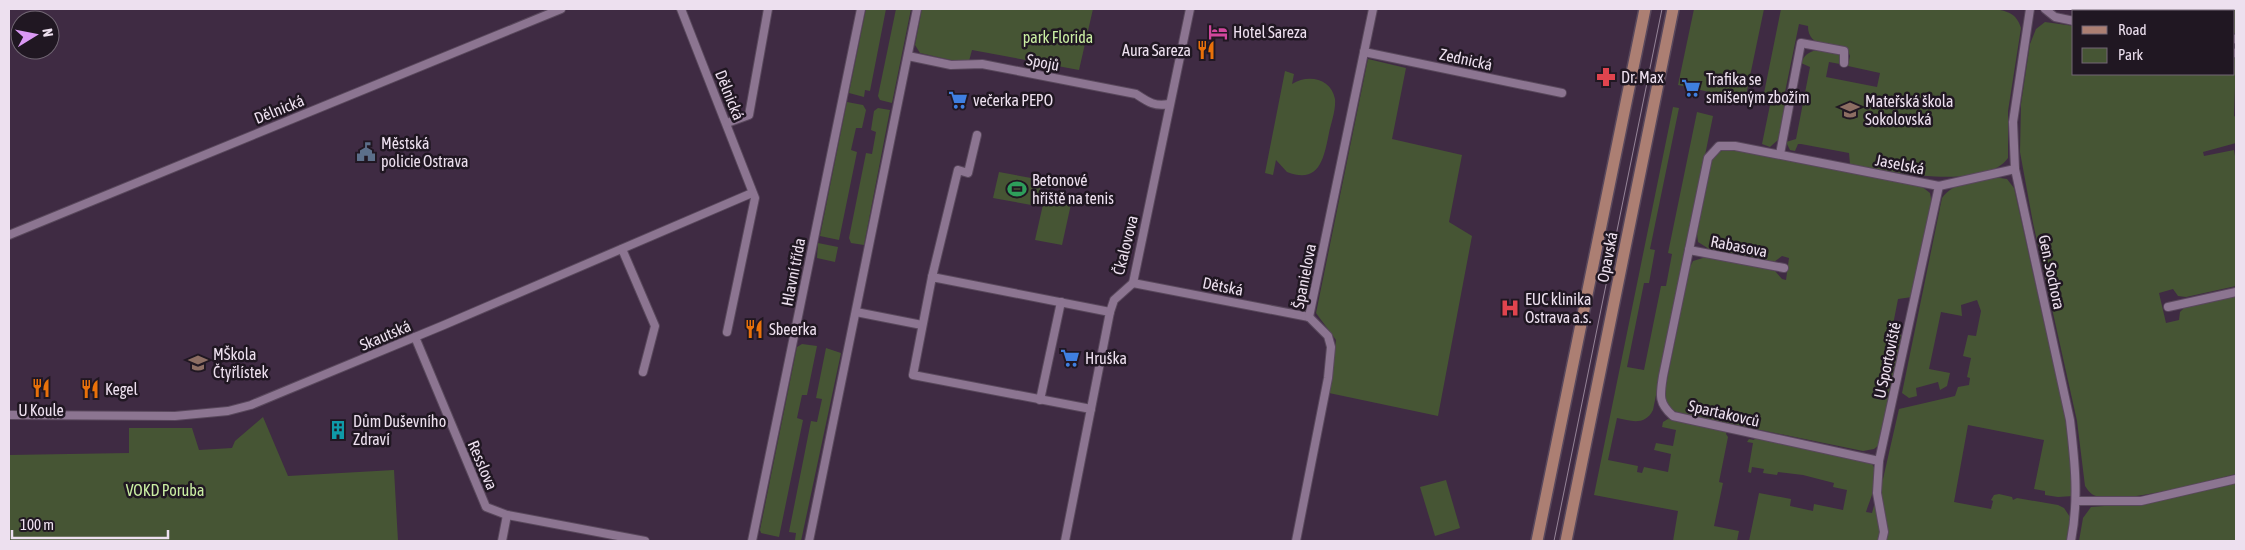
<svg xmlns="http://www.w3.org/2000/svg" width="2245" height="550" font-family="'Asap Condensed',sans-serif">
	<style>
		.green { fill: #465534 }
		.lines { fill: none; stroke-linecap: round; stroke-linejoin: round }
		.minor-casing { stroke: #59485c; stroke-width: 10 }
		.secondary-casing { stroke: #59485c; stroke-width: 14 }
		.minor { stroke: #8c7591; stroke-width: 8 }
		.secondary { stroke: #ac7f73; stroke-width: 11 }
		.tram { stroke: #958498; stroke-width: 1 }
		.labels { text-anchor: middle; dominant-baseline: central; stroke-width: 5; stroke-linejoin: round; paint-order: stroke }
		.poi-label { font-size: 16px; fill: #ede0ef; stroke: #201722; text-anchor: start }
		.park-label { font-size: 16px; fill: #caeea3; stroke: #201722 }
		.street-label { font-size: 16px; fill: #ede0ef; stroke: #201722 }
	</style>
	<rect width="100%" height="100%" fill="#3f2b43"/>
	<!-- green -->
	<g class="green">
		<path d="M866,9H886L870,91L865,90L864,97L849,93Z"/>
		<path d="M896,9H911L892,103L880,100L878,96Z"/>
		<path d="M922,9H1093L1079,70L972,50L969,61L960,62L920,53L915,45Z"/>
		<path d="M1694,9H1764L1745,100L1678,85Z"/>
		<path d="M1781,9H1994C2008,11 2017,14 2021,28L2008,111V158C1984,192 1885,171 1850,164L1849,153L1801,144H1798L1795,151L1790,150L1786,142L1796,139L1810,67L1801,63C1809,44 1826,51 1841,54L1840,64L1829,62L1826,77L1877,87L1880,73L1848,66L1850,56L1848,51C1834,41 1808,50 1808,26L1799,24L1785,92L1788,100L1779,139L1770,147L1762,144L1770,105L1762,103Z"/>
		<path d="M2110,9H2236V34L2234,33V11H2123Z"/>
		<path d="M2045,22L2074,26V74H2234V58L2236,59L2234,116L2236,117V143L2203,152L2204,156L2234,150L2236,162V286L2186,297L2178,296L2173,289L2159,293L2166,323L2179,320L2180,312L2184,308L2236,296V474C2205,481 2124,505 2096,496C2090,494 2088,490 2085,486L2077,421L2033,223L2020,152L2021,104L2030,44L2036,29Z"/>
		<path d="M1368,59L1406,68L1392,139L1462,155L1449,222L1472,236L1438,416L1329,393L1336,340L1316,313Z"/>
		<path d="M1285,71L1294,74L1292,84C1308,74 1331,78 1335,99C1336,110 1331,123 1329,133C1324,157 1320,185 1287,172L1276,160L1273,175L1265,173Z"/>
		<path d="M847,102L863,105L866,110L862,128H856L851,150L857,152L839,240L820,236Z"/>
		<path d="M1673,107L1679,108L1650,249L1655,250L1649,283H1644L1627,367L1644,370L1661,286H1666L1672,254L1668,253L1697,112L1713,116L1653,410C1645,426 1631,421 1617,418L1608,460L1638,466L1637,472L1642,473L1644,467L1668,472L1671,454L1654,450L1656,443L1673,446L1676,430L1662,427L1663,422L1668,419L1727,431L1726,434L1728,437L1719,482L1723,483L1714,526L1739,531L1737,541H1673L1678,511L1594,495Z"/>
		<path d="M878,108L890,110L864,245L851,243L849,238L866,153L872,154L876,132L871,130L874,111Z"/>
		<path d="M1728,148L1921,186L1930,193L1932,204L1912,297L1898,299L1892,330L1903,336L1879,445L1874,449L1863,451L1682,414C1670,411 1664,402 1665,390L1690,267L1693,261L1706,257L1775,271L1782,279L1786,280L1789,258L1782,256L1774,262L1709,249L1698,242L1697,234L1712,160L1717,153Z"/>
		<path d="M999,172L1042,180L1037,206L993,198Z"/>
		<path d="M1993,177L2007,179L2014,188L2066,421L2070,443L2073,496L2058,497L2045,495V491L2034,489L2044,440L1968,425L1954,502L1991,509L1993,501L1991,500L1994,495L1999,494L2012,497L2013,500L2017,498L2058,505L2064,508L2072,520L2068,541H1749L1759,493L1791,499L1790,506L1813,511L1814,504L1843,510L1847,490L1833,487L1834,483L1803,475L1778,472L1777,475L1763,473L1764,469L1752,467L1751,473L1748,472L1753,443L1747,442L1749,439L1754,440L1755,437L1868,460C1884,472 1871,496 1866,512L1872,513L1881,480L1883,479L1899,409L1955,396L1958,387L1969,385L1970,378L1967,377L1971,358L1963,356L1968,335L1976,336L1981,311L1977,300L1961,305L1962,316L1941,312L1929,369L1950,373L1947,386L1940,390L1938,382L1916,388L1917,396L1909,398L1902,393L1942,198C1953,182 1976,181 1993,177Z"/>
		<path d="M1044,200L1071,204L1062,245L1035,240Z"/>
		<path d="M818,243L838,247L835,262L817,258Z"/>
		<path d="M802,344L817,346L807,395H802L797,418L803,420L779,537L761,533L760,530L797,347Z"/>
		<path d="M826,348L841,353L801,541L795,540L796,533L789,532L811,421L817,422L822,399L816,398Z"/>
		<path d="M263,417L288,476L394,470L398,541H9V455L129,453V428H192L199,450L232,448L235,441Z"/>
		<path d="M1446,480L1460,528L1435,536L1420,487Z"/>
		<path d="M2236,482V541H2079L2083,518L2091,507L2144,503Z"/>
	</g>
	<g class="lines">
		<!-- minor casing -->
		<g class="minor-casing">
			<g id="minor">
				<path d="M681,9L755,198L727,332"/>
				<path d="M2030,9L2013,122L2015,169L2070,420C2075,462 2079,500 2071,541"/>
				<path d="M2045,9L2055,17L2074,21"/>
				<path d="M2080,9L2092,11"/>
				<path d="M2234,39H2236"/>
				<path d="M1364,52L1562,93"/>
				<path d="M2234,53H2236"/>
				<path d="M908,56L951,65L982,64L1136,94C1148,102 1155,107 1169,104"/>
				<path d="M727,123L749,115L768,9"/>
				<path d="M1780,154L1801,43L1844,51V63"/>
				<path d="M9,235L561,9"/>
				<path d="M622,249L655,326L643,372"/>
				<path d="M1689,250L1784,268"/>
				<path d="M932,277L958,170L968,173L977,135"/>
				<path d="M1133,283L1309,317"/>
				<path d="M2168,307L2236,292"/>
				<path d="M856,312L922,325"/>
				<path d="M1309,317L1373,9"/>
				<path d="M415,337L486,507L507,515L645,541"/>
				<path d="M1040,400L1061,302"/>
				<path d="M1091,409L913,375L932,277L1110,312"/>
				<path d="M9,415L175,416L228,411L251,405L444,325L752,193"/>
				<path d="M1879,461L1673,416C1658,403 1660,395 1663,376L1708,158L1719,146H1735L1939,186L2015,169"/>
				<path d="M2077,501H2141L2236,479"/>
				<path d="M502,541L507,515"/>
				<path d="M752,541L861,9"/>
				<path d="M809,541L917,9"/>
				<path d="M1065,541L1110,312L1114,300L1133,283L1190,9"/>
				<path d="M1296,541L1328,378L1331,347L1328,336L1309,317"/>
				<path d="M1882,541L1884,532L1877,493L1879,461L1939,186"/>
			</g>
		</g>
		<!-- secondary casing -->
		<g class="secondary-casing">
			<g id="secondary">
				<path d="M1537,541L1645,9"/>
				<path d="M1566,541L1673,9"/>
			</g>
		</g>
		<!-- minor -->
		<use href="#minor" class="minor"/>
		<!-- secondary -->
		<use href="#secondary" class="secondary"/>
		<!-- tram -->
		<path class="tram" d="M1554,541L1662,9"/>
	</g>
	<!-- icons -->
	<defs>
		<g id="hotel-bare" transform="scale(1.5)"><path d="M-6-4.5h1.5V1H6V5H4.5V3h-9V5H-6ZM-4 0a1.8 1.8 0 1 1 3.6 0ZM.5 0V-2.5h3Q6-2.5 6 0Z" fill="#d1479c" stroke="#201722" stroke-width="2.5" paint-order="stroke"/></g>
		<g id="restaurant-bare" transform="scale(1.5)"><path d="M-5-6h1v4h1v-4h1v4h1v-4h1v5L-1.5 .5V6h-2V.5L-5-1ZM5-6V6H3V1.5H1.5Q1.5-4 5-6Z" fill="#e8710a" stroke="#201722" stroke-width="2.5" paint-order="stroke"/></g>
		<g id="pharmacy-bare" transform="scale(1.5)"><path d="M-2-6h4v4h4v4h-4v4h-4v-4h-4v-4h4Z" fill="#e0444e" stroke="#201722" stroke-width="2.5" paint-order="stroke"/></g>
		<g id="supermarket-bare" transform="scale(1.5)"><path d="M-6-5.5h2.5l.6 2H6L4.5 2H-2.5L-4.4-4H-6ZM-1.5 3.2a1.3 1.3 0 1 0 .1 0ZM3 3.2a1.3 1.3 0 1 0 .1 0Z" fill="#3f7fe0" stroke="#201722" stroke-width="2.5" paint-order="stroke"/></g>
		<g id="school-bare" transform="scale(1.5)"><path d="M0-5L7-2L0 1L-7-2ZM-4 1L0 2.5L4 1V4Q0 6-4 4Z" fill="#8d6e63" stroke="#201722" stroke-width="2.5" paint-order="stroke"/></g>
		<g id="civic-bare" transform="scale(1.5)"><path d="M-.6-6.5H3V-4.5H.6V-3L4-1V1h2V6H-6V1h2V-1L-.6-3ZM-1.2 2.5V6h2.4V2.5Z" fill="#5c6f8a" stroke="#201722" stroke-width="2.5" paint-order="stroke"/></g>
		<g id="stadium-bare" transform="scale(1.5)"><path d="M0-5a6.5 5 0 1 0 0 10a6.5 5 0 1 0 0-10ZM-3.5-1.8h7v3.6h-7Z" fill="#2e9e5b" stroke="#201722" stroke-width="2.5" paint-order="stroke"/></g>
		<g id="hospital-bare" transform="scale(1.5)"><path d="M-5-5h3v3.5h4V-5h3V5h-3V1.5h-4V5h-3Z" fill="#e0444e" stroke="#201722" stroke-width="2.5" paint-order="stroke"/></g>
		<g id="building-bare" transform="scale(1.5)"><path d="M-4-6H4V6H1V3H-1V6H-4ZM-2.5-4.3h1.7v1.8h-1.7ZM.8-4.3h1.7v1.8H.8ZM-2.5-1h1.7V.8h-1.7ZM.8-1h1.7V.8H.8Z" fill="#0f9aa8" stroke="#201722" stroke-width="2.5" paint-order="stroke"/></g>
	</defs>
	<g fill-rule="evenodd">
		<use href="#hotel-bare" x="1218" y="32"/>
		<use href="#restaurant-bare" x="1206" y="50"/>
		<use href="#pharmacy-bare" x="1606" y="77"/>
		<use href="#supermarket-bare" x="1691" y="88"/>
		<use href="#supermarket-bare" x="958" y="100"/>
		<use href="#school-bare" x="1850" y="110"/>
		<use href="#civic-bare" x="366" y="152"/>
		<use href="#stadium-bare" x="1017" y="189"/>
		<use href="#hospital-bare" x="1510" y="308"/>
		<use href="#restaurant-bare" x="754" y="329"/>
		<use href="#supermarket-bare" x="1070" y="358"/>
		<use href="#school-bare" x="198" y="363"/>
		<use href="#restaurant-bare" x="41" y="388"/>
		<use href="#restaurant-bare" x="90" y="389"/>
		<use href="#building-bare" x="338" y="430"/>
	</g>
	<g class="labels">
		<!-- poi labels -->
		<g class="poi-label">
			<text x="1233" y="32">Hotel Sareza</text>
			<text x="1191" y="50" text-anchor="end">Aura Sareza</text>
			<text x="1621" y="77">Dr. Max</text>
			<text x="1706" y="79">Trafika se<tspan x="1706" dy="18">smišeným zbožím</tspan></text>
			<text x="973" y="100">večerka PEPO</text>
			<text x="1865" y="101">Mateřská škola<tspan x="1865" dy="18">Sokolovská</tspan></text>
			<text x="381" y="143">Městská<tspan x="381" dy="18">policie Ostrava</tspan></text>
			<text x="1032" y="180">Betonové<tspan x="1032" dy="18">hřiště na tenis</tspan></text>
			<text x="1525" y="299">EUC klinika<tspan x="1525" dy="18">Ostrava a.s.</tspan></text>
			<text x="769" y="329">Sbeerka</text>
			<text x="213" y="354">MŠkola<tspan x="213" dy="18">Čtyřlístek</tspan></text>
			<text x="1085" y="358">Hruška</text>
			<text x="105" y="389">Kegel</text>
			<text x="41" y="410" text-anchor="middle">U Koule</text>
			<text x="353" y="421">Dům Duševního<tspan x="353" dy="18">Zdraví</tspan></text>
		</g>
		<!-- park labels -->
		<g class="park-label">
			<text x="1058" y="37">park Florida</text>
			<text x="165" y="490">VOKD Poruba</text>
		</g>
		<!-- street labels -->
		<g class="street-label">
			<text transform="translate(1466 59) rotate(12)">Zednická</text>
			<text transform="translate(1043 62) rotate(11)">Spojů</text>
			<text transform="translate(730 95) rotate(68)">Dělnická</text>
			<text transform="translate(279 109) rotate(-22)">Dělnická</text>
			<text transform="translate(1900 164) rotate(11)">Jaselská</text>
			<text transform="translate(1125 245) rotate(-76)">Čkalovova</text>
			<text transform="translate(1739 246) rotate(11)">Rabasova</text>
			<text transform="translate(1607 257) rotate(-79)">Opavská</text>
			<text transform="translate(793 272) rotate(-79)">Hlavní třída</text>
			<text transform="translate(2052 272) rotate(78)">Gen. Sochora</text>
			<text transform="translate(1304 276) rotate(-79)">Španielova</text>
			<text transform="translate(1223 286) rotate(11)">Dětská</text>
			<text transform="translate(385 335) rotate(-23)">Skautská</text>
			<text transform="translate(1887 360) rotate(-78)">U Sportoviště</text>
			<text transform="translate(1724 413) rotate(13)">Spartakovců</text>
			<text transform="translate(483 465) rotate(67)">Resslova</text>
		</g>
	</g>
	<!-- border -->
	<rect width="2245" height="550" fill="none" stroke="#ede0ef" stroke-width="20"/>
	<!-- legend -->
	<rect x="2072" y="10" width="162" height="65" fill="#201722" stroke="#726774"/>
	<rect x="2082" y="26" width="25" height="8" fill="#ac7f73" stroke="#726774"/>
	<text x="2118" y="35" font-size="15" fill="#ede0ef">Road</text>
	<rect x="2082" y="48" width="25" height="15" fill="#465534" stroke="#726774"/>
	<text x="2118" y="60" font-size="15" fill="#ede0ef">Park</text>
	<!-- north arrow -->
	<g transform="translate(35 35) rotate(80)"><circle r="24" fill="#201722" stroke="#726774"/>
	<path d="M0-4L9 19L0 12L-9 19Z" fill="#db99f5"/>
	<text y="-8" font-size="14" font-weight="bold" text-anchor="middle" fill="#ede0ef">N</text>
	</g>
	<!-- scale -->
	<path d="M12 530v8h156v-8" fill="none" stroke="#ede0ef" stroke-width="2.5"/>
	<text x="20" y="530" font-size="15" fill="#ede0ef" stroke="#201722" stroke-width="4" paint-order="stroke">100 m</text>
</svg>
